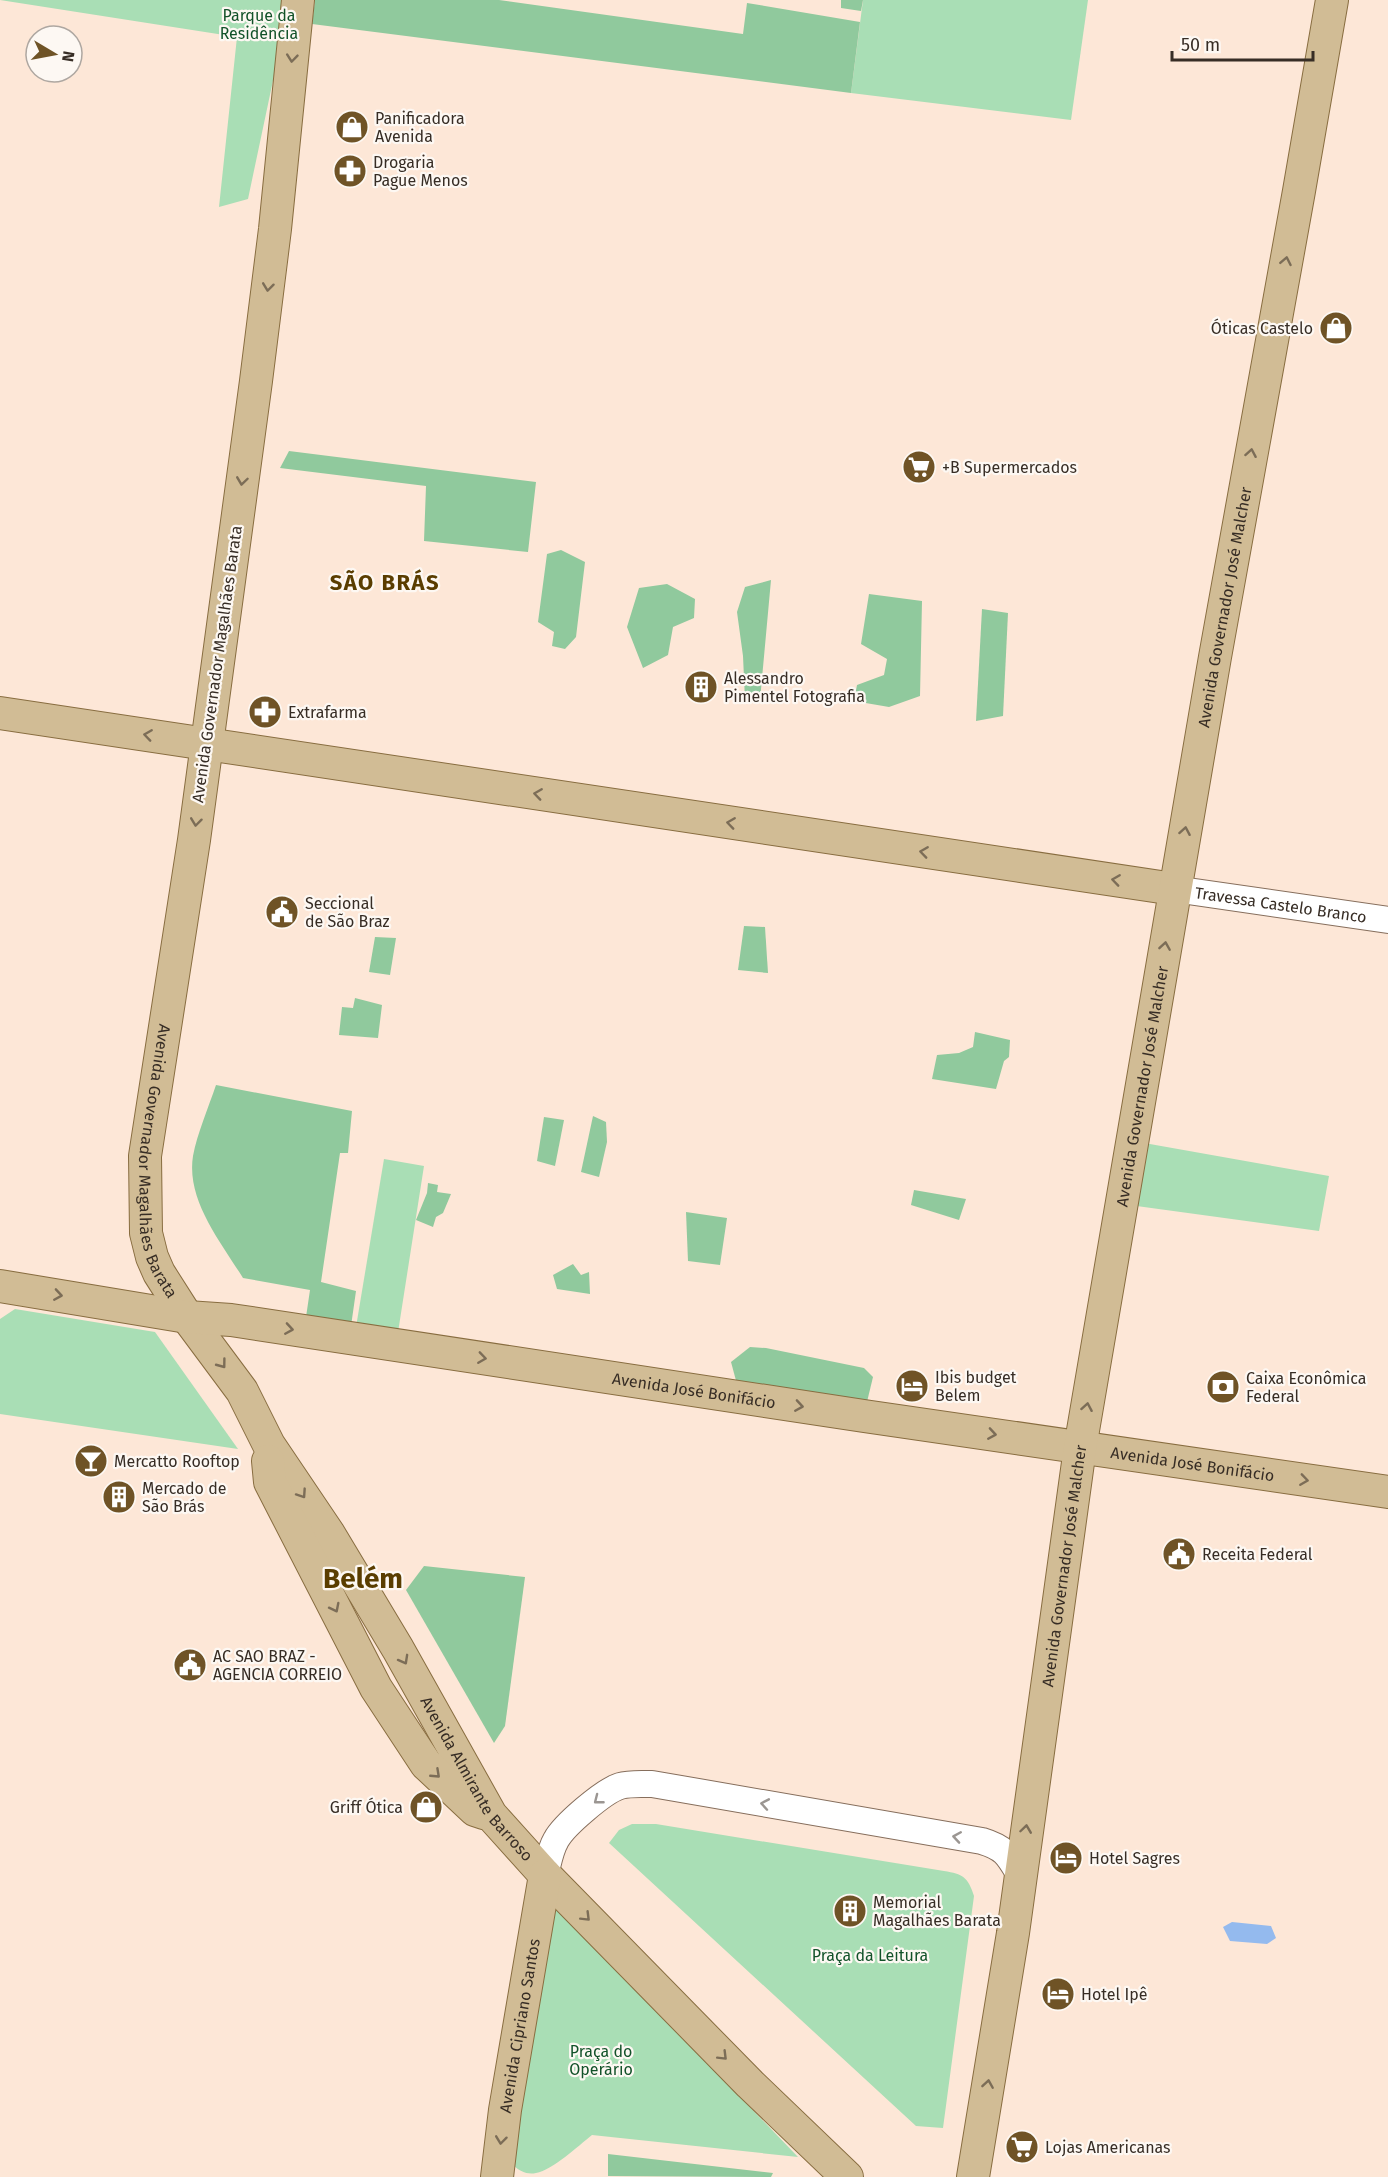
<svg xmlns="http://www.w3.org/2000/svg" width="1388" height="2177" font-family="'Fira Sans',sans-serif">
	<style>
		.green { fill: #a9deb5 }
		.forest { fill: #90c99d }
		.water { fill: #94baee }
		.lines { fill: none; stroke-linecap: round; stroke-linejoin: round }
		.minor-casing { stroke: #866e5c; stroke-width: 28 }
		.major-casing { stroke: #886d40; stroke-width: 34 }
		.minor { stroke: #fff; stroke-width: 26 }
		.major { stroke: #d1bc95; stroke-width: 32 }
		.oneway { stroke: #7c6d57 }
		.oneway2 { stroke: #9b9692 }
		.labels { text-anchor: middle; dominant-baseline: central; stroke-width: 4.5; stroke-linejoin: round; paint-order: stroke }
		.park-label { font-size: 16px; fill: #125229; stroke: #fdf8f3 }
		.poi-label { font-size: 16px; fill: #372d25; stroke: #fdf8f3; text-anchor: start }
		.street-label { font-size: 16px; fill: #372d25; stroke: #fdf8f3 }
		.district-label { font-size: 22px; font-weight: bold; letter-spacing: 1.5px; fill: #5a3d00; stroke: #fdf8f3 }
		.town-label { font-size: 28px; font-weight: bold; fill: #5a3d00; stroke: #fdf8f3 }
	</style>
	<rect width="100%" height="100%" fill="#fde7d7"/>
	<!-- green -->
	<g class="green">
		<path d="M0,0H286L282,38L248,199L219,207L237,37Z"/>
		<path d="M863,0H1088L1071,120L851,93Z"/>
		<path d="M1133,1141L1329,1176L1319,1231L1122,1204Z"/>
		<path d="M384,1159L424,1166L396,1345L354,1339Z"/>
		<path d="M15,1309L155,1332L238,1449L0,1414V1319Z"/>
		<path d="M632,1824H656L944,1871C963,1874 968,1877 974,1896L943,2128L916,2126L609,1843L619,1830Z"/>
		<path d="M548,1897L798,2157L592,2135C578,2146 553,2170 536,2173C527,2175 520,2171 514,2166Z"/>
	</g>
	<!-- forest -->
	<g class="forest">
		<path d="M315,0H499L743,34L747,3L860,22L851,93L312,24Z"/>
		<path d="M841,0H863L861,11L841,8Z"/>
		<path d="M289,451L536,482L528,552L424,541L426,486L280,468Z"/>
		<path d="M561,550L585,562L576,637L565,649L552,646L554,632L538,622L547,554Z"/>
		<path d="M771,580L760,700H745L743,656L737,612L745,587Z"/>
		<path d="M667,584L695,599L694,618L673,627L668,655L643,668L627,627L639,588Z"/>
		<path d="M869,594L922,601L920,696L889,707L854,701L857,685L884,675L887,659L861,644Z"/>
		<path d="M982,609L1008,613L1003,716L976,721Z"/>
		<path d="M744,926L765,927L768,973L738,970Z"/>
		<path d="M375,937L396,938L390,975L369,972Z"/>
		<path d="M355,998L382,1005L378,1038L339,1035L342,1007L353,1008Z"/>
		<path d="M975,1032L1010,1040L1009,1057L1004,1061L996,1089L932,1079L937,1055L959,1053L973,1047Z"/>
		<path d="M216,1085L352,1111L348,1153H340L321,1282L356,1291L351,1326L306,1317L310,1290L243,1278C221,1242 186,1200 193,1156C197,1134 209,1106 216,1085Z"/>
		<path d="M593,1116L606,1122L607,1142L599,1177L581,1172Z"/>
		<path d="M544,1117L564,1120L555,1166L537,1161Z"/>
		<path d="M428,1183L438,1185L437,1192L451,1194L443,1213L436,1217L433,1227L416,1220L427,1193Z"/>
		<path d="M914,1190L966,1199L959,1220L911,1205Z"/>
		<path d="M686,1212L727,1218L720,1265L688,1261Z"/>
		<path d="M573,1264L581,1275L589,1272L590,1294L557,1289L553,1275Z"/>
		<path d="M750,1347L766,1348L864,1368L873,1377L866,1406L738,1388L731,1362Z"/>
		<path d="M424,1566L525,1577L505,1726L494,1743L406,1590Z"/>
		<path d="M608,2154L773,2173L771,2177L608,2176Z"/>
	</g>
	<!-- water -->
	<path class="water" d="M1232,1922L1271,1926L1276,1938L1267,1944L1230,1941L1223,1927Z"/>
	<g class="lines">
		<!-- minor casing -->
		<g class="minor-casing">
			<g id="minor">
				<path id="s1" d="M1174,889L1388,920"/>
				<path d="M545,1875C548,1864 550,1850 556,1840C564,1825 604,1791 620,1786C630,1783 641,1784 652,1784L982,1841C1005,1848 1008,1855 1020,1875"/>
			</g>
		</g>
		<!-- major casing -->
		<g class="major-casing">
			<g id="major">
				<path id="s2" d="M298,0L275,229L256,381L194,840L145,1156L146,1233L152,1257L159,1273L187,1317L242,1391L269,1445L329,1534L398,1649L491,1815L545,1875L750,2084L847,2177"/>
				<path d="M0,713L1174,889"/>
				<path id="s3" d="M0,1286L187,1317L231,1320L864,1416L1388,1492"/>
				<path d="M268,1461L270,1482L376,1688L426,1764L475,1810L484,1813"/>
				<path id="s4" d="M497,2177L505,2110L545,1875"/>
				<path id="s5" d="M973,2177L1013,1933L1080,1448L1215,657L1299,191L1332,0"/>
			</g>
		</g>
		<!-- minor -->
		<use href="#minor" class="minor"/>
		<!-- major -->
		<use href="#major" class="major"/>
	</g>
	<!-- one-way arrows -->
	<defs><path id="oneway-chevron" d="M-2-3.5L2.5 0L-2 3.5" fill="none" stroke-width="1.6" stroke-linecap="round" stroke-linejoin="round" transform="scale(1.5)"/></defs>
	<g class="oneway">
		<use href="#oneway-chevron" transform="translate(292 58) rotate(96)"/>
		<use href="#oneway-chevron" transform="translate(1286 261) rotate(-79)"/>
		<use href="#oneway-chevron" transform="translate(268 287) rotate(97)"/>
		<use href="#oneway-chevron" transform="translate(1251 453) rotate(-80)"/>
		<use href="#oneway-chevron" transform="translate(242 481) rotate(98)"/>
		<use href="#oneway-chevron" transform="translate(148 735) rotate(-172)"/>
		<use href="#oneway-chevron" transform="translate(538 794) rotate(-172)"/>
		<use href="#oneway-chevron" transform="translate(196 822) rotate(97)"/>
		<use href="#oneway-chevron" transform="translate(731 823) rotate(-172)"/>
		<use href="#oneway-chevron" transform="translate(1185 831) rotate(-80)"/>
		<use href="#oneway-chevron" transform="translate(924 852) rotate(-172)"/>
		<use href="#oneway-chevron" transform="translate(1116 880) rotate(-172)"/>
		<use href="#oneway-chevron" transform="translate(1165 946) rotate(-81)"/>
		<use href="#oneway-chevron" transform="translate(58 1295) rotate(9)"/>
		<use href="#oneway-chevron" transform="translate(289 1329) rotate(9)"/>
		<use href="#oneway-chevron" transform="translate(482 1358) rotate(8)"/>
		<use href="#oneway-chevron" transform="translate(222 1364) rotate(53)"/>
		<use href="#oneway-chevron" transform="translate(799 1406) rotate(9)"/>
		<use href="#oneway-chevron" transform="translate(1087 1407) rotate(-80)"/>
		<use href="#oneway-chevron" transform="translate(992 1434) rotate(9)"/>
		<use href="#oneway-chevron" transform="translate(1304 1480) rotate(8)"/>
		<use href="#oneway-chevron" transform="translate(302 1494) rotate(56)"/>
		<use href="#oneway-chevron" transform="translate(335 1608) rotate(63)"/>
		<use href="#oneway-chevron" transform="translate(404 1660) rotate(61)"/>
		<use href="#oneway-chevron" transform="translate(436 1774) rotate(43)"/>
		<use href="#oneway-chevron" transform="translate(1026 1829) rotate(-82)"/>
		<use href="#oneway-chevron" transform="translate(586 1917) rotate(45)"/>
		<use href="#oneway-chevron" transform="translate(723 2056) rotate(45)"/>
		<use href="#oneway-chevron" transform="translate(988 2084) rotate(-81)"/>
		<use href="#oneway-chevron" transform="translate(501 2140) rotate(97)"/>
	</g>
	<g class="oneway2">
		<use href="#oneway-chevron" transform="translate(598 1800) rotate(142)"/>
		<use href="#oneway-chevron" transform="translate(765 1804) rotate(-170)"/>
		<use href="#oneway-chevron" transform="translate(957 1837) rotate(-171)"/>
	</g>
	<!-- icons -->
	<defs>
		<g id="shop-disc" transform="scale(1.725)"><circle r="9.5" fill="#6f5326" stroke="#fdf8f3"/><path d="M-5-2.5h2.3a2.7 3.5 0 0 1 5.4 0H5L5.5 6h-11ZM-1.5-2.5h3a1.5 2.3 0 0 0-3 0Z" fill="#fff"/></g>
		<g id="pharmacy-disc" transform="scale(1.725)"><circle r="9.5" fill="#6f5326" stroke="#fdf8f3"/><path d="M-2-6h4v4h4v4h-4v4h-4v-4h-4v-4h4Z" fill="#fff"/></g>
		<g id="supermarket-disc" transform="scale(1.725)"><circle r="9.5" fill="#6f5326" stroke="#fdf8f3"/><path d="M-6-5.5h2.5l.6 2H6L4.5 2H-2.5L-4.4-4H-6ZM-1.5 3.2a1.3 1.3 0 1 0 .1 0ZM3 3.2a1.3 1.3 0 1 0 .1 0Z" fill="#fff"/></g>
		<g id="building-disc" transform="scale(1.725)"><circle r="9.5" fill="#6f5326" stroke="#fdf8f3"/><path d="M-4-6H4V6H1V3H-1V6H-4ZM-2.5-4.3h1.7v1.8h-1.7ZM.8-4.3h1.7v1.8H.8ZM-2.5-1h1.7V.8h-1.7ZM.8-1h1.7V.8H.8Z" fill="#fff"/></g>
		<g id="civic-disc" transform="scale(1.725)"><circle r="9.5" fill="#6f5326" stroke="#fdf8f3"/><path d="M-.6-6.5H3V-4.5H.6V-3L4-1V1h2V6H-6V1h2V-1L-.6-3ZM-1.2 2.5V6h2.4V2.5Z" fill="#fff"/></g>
		<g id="hotel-disc" transform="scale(1.725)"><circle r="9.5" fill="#6f5326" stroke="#fdf8f3"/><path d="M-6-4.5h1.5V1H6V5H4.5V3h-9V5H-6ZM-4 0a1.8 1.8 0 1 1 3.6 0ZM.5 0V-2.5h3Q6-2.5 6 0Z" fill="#fff"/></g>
		<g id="bank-disc" transform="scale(1.725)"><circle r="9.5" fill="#6f5326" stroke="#fdf8f3"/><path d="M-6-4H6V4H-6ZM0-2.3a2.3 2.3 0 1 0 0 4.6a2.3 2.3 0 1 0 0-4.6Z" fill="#fff"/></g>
		<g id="bar-disc" transform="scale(1.725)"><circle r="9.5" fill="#6f5326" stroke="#fdf8f3"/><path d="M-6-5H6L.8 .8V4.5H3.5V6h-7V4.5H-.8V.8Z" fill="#fff"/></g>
	</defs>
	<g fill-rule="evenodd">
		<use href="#shop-disc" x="352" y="127"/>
		<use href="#pharmacy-disc" x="350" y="171"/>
		<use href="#shop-disc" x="1336" y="328"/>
		<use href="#supermarket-disc" x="919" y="467"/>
		<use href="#building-disc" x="701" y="687"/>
		<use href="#pharmacy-disc" x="265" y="712"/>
		<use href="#civic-disc" x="282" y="912"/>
		<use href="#hotel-disc" x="912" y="1386"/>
		<use href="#bank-disc" x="1223" y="1387"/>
		<use href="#bar-disc" x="91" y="1461"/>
		<use href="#building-disc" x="119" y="1497"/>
		<use href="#civic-disc" x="1179" y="1554"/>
		<use href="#civic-disc" x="190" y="1665"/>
		<use href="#shop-disc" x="426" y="1807"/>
		<use href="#hotel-disc" x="1066" y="1858"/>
		<use href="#building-disc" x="850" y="1911"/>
		<use href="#hotel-disc" x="1058" y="1994"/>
		<use href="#supermarket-disc" x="1022" y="2147"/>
	</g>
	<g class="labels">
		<!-- park labels -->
		<g class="park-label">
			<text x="259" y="15">Parque da<tspan x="259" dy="18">Residência</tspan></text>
			<text x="870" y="1955">Praça da Leitura</text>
			<text x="601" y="2051">Praça do<tspan x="601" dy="18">Operário</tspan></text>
		</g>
		<!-- poi labels -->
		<g class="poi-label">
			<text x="375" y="118">Panificadora<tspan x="375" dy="18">Avenida</tspan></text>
			<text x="373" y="162">Drogaria<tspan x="373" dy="18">Pague Menos</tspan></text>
			<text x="1313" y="328" text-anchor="end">Óticas Castelo</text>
			<text x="942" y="467">+B Supermercados</text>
			<text x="724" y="678">Alessandro<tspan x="724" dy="18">Pimentel Fotografia</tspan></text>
			<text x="288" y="712">Extrafarma</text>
			<text x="305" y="903">Seccional<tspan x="305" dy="18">de São Braz</tspan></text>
			<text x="935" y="1377">Ibis budget<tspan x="935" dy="18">Belem</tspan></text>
			<text x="1246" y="1378">Caixa Econômica<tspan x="1246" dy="18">Federal</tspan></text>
			<text x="114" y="1461">Mercatto Rooftop</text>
			<text x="142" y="1488">Mercado de<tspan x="142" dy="18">São Brás</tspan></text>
			<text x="1202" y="1554">Receita Federal</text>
			<text x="213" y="1656">AC SAO BRAZ -<tspan x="213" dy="18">AGENCIA CORREIO</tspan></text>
			<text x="403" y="1807" text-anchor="end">Griff Ótica</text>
			<text x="1089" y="1858">Hotel Sagres</text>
			<text x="873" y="1902">Memorial<tspan x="873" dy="18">Magalhães Barata</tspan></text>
			<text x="1081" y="1994">Hotel Ipê</text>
			<text x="1045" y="2147">Lojas Americanas</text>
		</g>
		<!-- street labels -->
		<g class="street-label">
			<text stroke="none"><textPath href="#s5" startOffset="1590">Avenida Governador José Malcher</textPath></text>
			<text transform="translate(217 664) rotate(-82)">Avenida Governador Magalhães Barata</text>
			<text stroke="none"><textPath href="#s1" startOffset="108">Travessa Castelo Branco</textPath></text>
			<text stroke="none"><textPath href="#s5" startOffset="1104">Avenida Governador José Malcher</textPath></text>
			<text stroke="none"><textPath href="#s2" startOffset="1173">Avenida Governador Magalhães Barata</textPath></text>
			<text stroke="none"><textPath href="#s3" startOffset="702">Avenida José Bonifácio</textPath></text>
			<text stroke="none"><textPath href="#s3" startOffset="1206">Avenida José Bonifácio</textPath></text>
			<text stroke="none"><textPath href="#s5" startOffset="618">Avenida Governador José Malcher</textPath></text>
			<text stroke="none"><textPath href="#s2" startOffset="1884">Avenida Almirante Barroso</textPath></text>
			<text stroke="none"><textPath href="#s4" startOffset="153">Avenida Cipriano Santos</textPath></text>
		</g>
		<!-- district labels -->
		<g class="district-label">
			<text x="385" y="582">SÃO BRÁS</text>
		</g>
		<!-- town labels -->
		<g class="town-label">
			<text x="363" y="1578">Belém</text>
		</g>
	</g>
	<!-- north arrow -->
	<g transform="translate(54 54) rotate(100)"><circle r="28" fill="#fdf8f3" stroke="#aea7a1" stroke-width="1.5"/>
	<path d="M0-4.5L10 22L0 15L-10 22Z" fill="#6f5326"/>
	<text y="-9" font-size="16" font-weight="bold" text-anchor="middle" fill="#372d25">N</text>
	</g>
	<!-- scale -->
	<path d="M1172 51v9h141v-9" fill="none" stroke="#372d25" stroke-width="3"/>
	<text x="1181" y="51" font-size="18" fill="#372d25" stroke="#fdf8f3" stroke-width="4.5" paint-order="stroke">50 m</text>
</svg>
